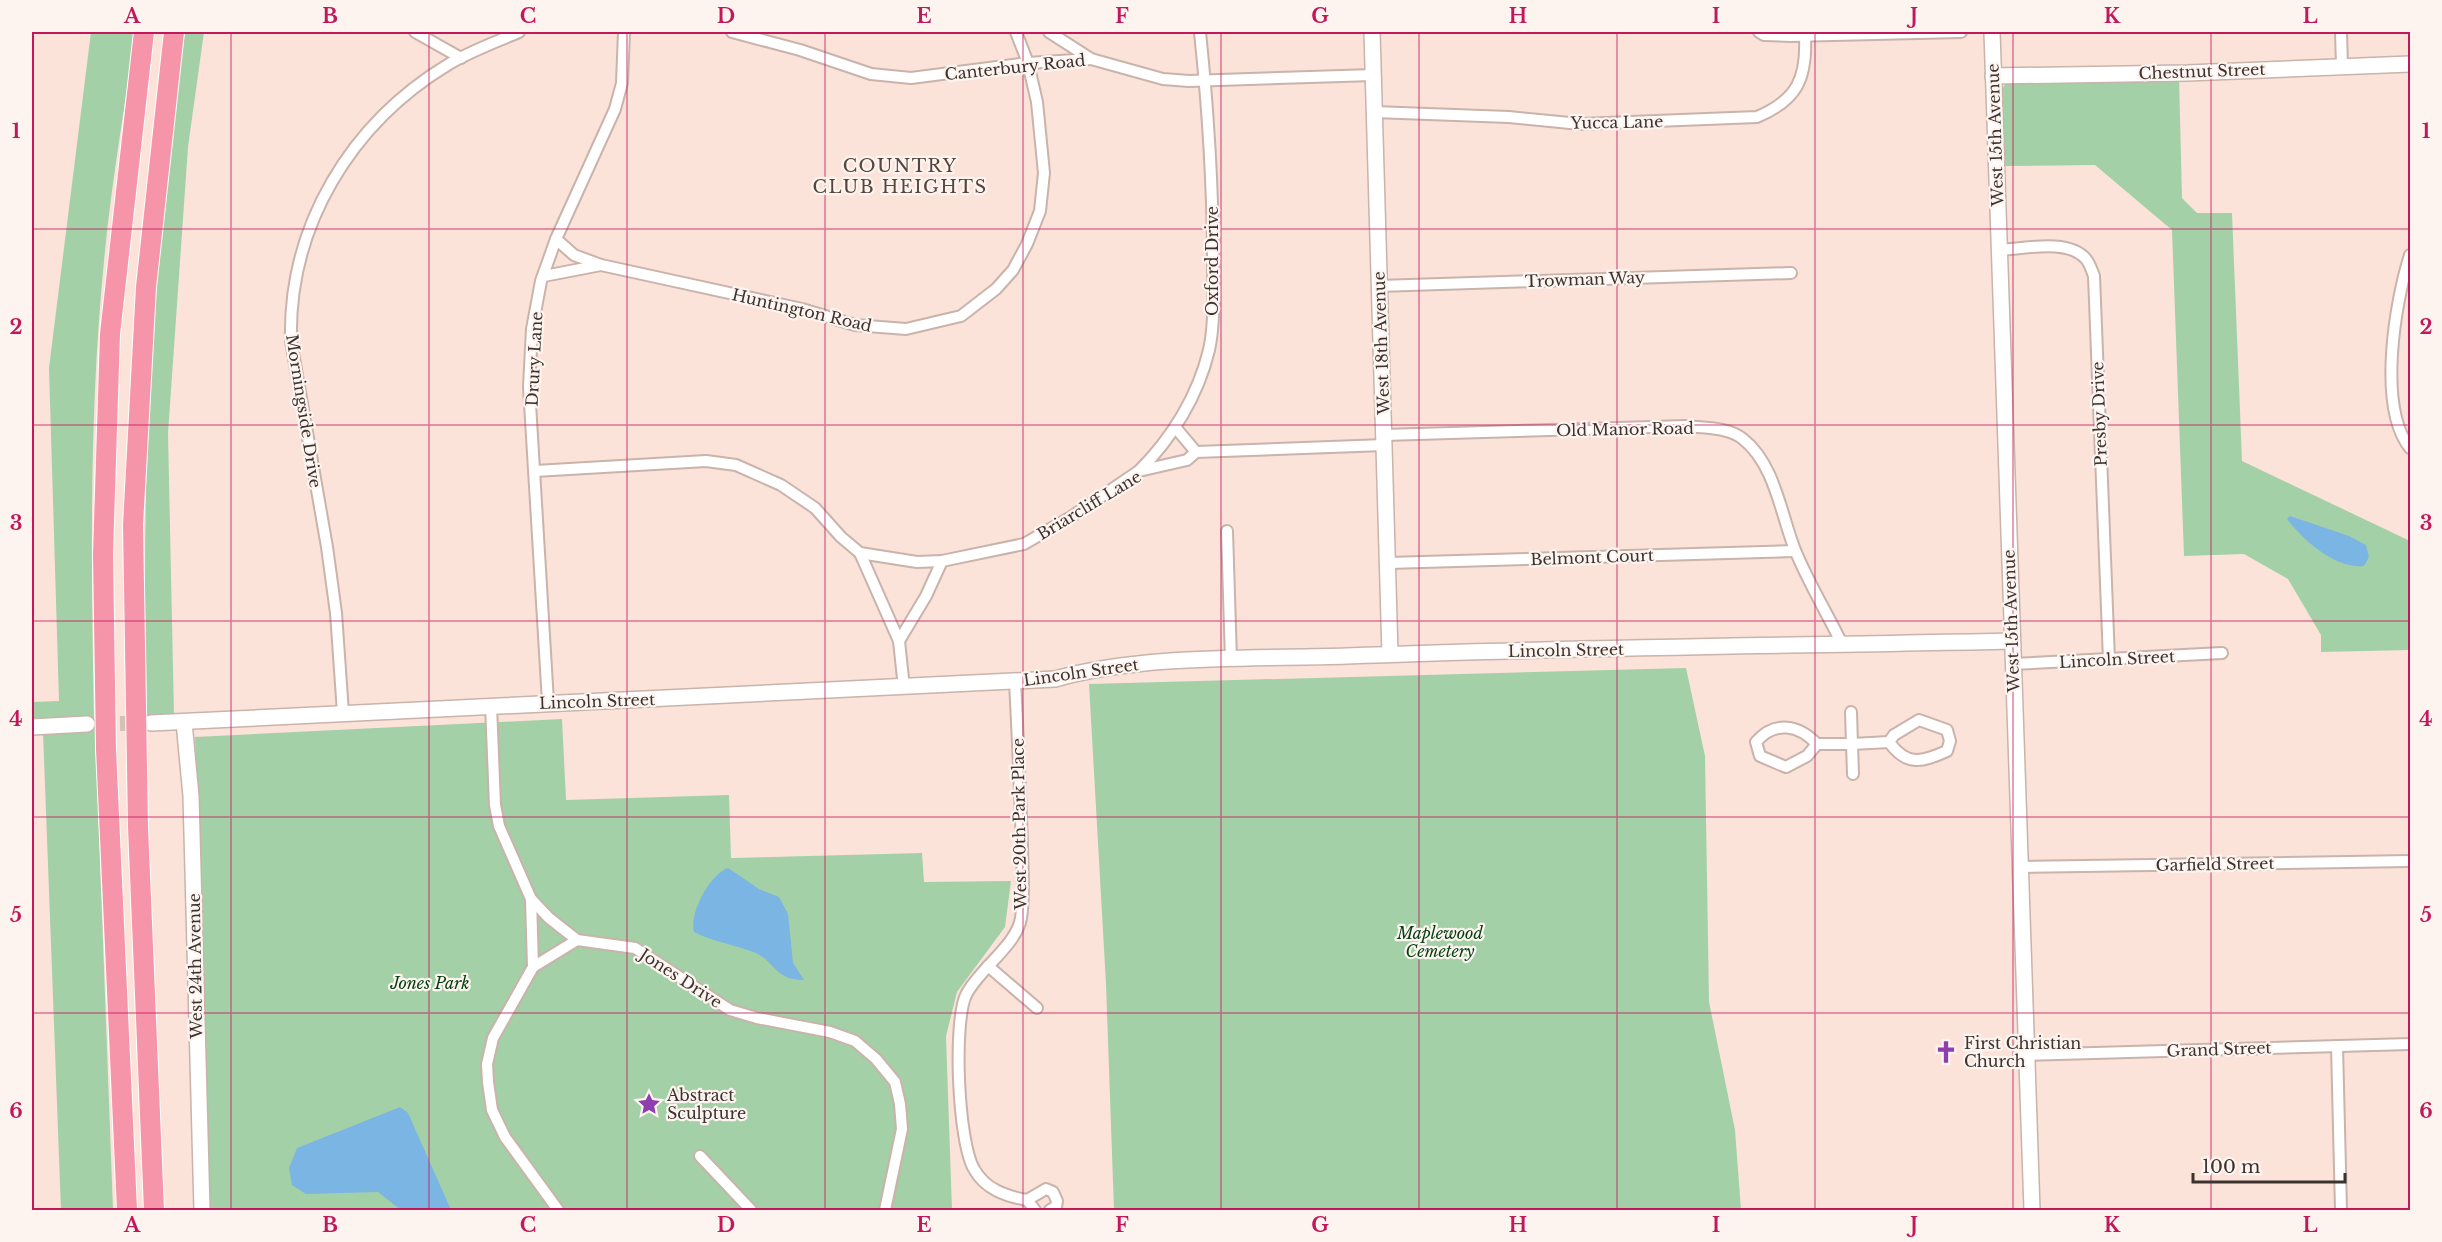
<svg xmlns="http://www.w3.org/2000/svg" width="2442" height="1242" font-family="'Libre Baskerville',serif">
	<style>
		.green { fill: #a3d0a6 }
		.water { fill: #7ab5e4 }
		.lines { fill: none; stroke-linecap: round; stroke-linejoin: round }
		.secondary-tunnel { stroke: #d5c0b8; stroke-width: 15; stroke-dasharray: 15 8; stroke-linecap: butt }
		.street-casing { stroke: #c9b3aa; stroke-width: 14 }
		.secondary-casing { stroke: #c9b3aa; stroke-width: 18 }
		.highway-casing { stroke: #fff; stroke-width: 22 }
		.street { stroke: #fff; stroke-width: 10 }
		.secondary { stroke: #fff; stroke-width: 15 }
		.highway { stroke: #f695a9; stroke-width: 20 }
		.grid { fill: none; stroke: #c2185b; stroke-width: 1.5; stroke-opacity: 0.55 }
		.labels { text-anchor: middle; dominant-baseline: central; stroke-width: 4.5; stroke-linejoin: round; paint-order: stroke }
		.street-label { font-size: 16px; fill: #3c332f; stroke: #fdf4f0 }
		.park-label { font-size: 16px; font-style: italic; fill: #003f0f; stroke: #fdf4f0 }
		.poi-label { font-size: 16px; fill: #3c332f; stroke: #fdf4f0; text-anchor: start }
		.neighbourhood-label { font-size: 18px; letter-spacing: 1.5px; fill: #57453d; stroke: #fdf4f0 }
		.neatline { fill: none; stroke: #c2185b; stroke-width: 2 }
		.grid-label { font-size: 20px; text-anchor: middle; font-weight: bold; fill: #c2185b }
	</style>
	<rect width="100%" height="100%" fill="#fbe3da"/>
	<!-- green -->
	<g class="green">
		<path d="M91,32H135C125,108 111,184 104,261C89,413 91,566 94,719L32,721V702L59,701L49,368Z"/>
		<path d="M185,32H204L188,147L168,433L174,716L146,715C142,486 148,258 185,32Z"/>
		<path d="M2179,77L2182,198L2197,213H2232L2242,461L2410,541V650L2321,652V635L2288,579L2244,554L2184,556L2172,230L2095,165L2005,166L2002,89L2006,83Z"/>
		<path d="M1686,668L1705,756L1709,1002L1735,1130L1741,1210H1114L1106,984L1089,684Z"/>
		<path d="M562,719L566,800L729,795L731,858L922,853L924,882L1011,881L1005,927L957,992L946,1036L952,1210H210L195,737Z"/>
		<path d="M95,727L113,1210H61L43,732Z"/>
	</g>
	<!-- water -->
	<g class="water">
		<path d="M2290,516L2349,536L2366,545L2369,557L2364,566C2335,569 2303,540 2287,519Z"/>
		<path d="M728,868L759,889L779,897L788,914L793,963L804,980C775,980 775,962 756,953C736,945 714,942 694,932C689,913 710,874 728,868Z"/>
		<path d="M400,1107L408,1113L451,1210H401L378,1192L306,1194L292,1185L289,1168L297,1148Z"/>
	</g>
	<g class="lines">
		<!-- secondary-tunnel -->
		<path class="secondary-tunnel" d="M97,724L145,723"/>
		<!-- street casing -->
		<g class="street-casing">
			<g id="street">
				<path d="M415,32L461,58"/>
				<path d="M732,32L800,50L871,74L911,78L1028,63L1091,59L1163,79L1189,81L1373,75"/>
				<path d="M1049,32L1091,59"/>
				<path d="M1759,32L1764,35L1791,36L1961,32"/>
				<path d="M2341,32L2342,66"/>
				<path d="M1374,112L1509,117L1580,124L1757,117C1797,100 1807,79 1805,36"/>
				<path d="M556,239L574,255L601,265"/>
				<path d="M1999,250C2023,249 2068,238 2086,259C2090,264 2092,271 2094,276L2109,660"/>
				<path d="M2410,255C2395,302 2377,407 2410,448"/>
				<path d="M544,276L601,265L802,309L855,325L906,329L961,316L996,289L1013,270L1027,244L1040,211L1044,173L1037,102L1028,63L1016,32"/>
				<path d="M1379,286L1791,273"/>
				<path d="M1175,427L1196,452"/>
				<path d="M1384,435L1686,426C1704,428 1729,427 1743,439C1775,464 1781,515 1795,550C1808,582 1827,613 1842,644"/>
				<path d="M535,471L706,461L736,465L781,485L815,508L841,537L860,553L917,562L942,561L1024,544L1071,517L1139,471L1187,460L1196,452L1384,445"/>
				<path d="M1139,471C1172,438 1198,396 1209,350C1215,323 1213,292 1213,264C1213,186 1208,109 1200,32"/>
				<path d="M1227,531L1231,660"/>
				<path d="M860,553L899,641L926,596L942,561"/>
				<path d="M1388,563L1795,551"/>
				<path d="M899,641L904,688"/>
				<path d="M2013,664L2222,653"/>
				<path d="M1015,682C1018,736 1020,791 1022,845C1022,869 1025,894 1021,918C1017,945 978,970 966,995C953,1023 958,1142 974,1169C985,1189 1005,1196 1027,1200"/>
				<path d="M548,702L529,387L532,329L541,281L556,239L615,109L622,83L624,32"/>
				<path d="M491,705L495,805L499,826L531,899L549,918L577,940L635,948L730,1010L757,1018L830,1032L855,1041L876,1059L895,1082L900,1104L902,1129L885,1210"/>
				<path d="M343,713L336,613L327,547L291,341C288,226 351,123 449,64C471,51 496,42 519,32"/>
				<path d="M1817,744L1807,756L1786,767L1760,756L1756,742C1775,720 1799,725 1817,744H1852L1851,712"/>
				<path d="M1853,774L1852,744L1889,742L1894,735L1919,720L1947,730L1950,741L1947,751C1922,762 1907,767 1889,742"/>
				<path d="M2020,867L2410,861"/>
				<path d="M531,899L533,967L493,1038L487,1064L488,1082L492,1110L505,1137L558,1210"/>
				<path d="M988,966L1037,1008"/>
				<path d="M533,967L577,940"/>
				<path d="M2337,1046L2341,1210"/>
				<path d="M2027,1055L2410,1044"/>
				<path d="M700,1156L751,1210"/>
				<path d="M1035,1210L1027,1200L1046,1189L1053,1192L1057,1201L1056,1207L1050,1210"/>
			</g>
		</g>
		<!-- secondary casing -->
		<g class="secondary-casing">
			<g id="secondary">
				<path d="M1372,32L1390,654"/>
				<path d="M1992,32L2032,1210"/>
				<path d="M1993,76L2187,73L2410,64"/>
				<path d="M184,722L191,796L202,1210"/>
				<path d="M151,723L1055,679C1144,654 1255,659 1347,656C1569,647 1790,646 2012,641"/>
				<path d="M32,727L87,724"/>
			</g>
		</g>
		<!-- highway casing -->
		<g class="highway-casing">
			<g id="highway">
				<path d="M127,1210L106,749L103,554L110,334L144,32"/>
				<path d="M154,1210L138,827L133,525L146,287L174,32"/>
			</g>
		</g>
		<!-- street -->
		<use href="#street" class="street"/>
		<!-- secondary -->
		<use href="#secondary" class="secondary"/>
		<!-- highway -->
		<use href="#highway" class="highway"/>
	</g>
	<!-- grid -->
	<path class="grid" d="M231,32V1210M429,32V1210M627,32V1210M825,32V1210M1023,32V1210M1221,32V1210M1419,32V1210M1617,32V1210M1815,32V1210M2013,32V1210M2211,32V1210M32,229H2410M32,425H2410M32,621H2410M32,817H2410M32,1013H2410"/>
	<!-- icons -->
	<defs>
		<g id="church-bare" transform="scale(1.8)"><path d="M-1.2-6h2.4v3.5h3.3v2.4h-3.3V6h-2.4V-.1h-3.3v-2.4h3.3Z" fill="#8e3eae" stroke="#fdf4f0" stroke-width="2.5" paint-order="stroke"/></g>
		<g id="sight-bare" transform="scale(1.8)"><path d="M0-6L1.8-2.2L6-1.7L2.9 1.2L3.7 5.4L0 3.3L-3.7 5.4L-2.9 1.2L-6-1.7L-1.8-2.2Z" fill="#8e3eae" stroke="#fdf4f0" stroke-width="2.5" paint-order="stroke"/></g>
	</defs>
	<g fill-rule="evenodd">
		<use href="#church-bare" x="1946" y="1052"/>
		<use href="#sight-bare" x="649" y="1104"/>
	</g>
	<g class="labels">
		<!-- street labels -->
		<g class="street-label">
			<text transform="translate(1015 67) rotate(-6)">Canterbury Road</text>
			<text transform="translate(2202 71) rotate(-2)">Chestnut Street</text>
			<text transform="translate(1617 122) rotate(-1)">Yucca Lane</text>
			<text transform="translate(1995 135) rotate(-92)">West 15th Avenue</text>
			<text transform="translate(1212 261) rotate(-90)">Oxford Drive</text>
			<text transform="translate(1585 279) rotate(-2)">Trowman Way</text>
			<text transform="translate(802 310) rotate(13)">Huntington Road</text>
			<text transform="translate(1381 343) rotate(-92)">West 18th Avenue</text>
			<text transform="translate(534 359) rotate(-87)">Drury Lane</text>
			<text transform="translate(304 411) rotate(81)">Morningside Drive</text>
			<text transform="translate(2099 414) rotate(-92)">Presby Drive</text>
			<text transform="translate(1625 429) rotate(-1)">Old Manor Road</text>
			<text transform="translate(1089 505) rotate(-31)">Briarcliff Lane</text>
			<text transform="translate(1592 557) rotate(-2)">Belmont Court</text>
			<text transform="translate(2011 621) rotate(-92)">West 15th Avenue</text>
			<text transform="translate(1566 650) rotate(-1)">Lincoln Street</text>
			<text transform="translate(2117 659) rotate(-3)">Lincoln Street</text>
			<text transform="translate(1081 672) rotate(-8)">Lincoln Street</text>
			<text transform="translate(597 701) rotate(-2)">Lincoln Street</text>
			<text transform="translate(1019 824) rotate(-91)">West 20th Park Place</text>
			<text transform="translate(2215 864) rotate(-1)">Garfield Street</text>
			<text transform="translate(195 966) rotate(-91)">West 24th Avenue</text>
			<text transform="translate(681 978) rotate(33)">Jones Drive</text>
			<text transform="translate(2219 1049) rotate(-2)">Grand Street</text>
		</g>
		<!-- park labels -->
		<g class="park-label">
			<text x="1440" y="933">Maplewood<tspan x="1440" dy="18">Cemetery</tspan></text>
			<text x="430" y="983">Jones Park</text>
		</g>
		<!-- poi labels -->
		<g class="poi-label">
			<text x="1964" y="1043">First Christian<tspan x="1964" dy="18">Church</tspan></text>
			<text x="667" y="1095">Abstract<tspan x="667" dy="18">Sculpture</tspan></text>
		</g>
		<!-- neighbourhood labels -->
		<g class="neighbourhood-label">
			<text x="900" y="166">COUNTRY<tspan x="900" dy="21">CLUB HEIGHTS</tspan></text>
		</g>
	</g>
	<!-- border -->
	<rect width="2442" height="1242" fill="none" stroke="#fdf4f0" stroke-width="66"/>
	<!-- scale -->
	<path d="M2193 1173v9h152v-9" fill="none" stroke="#3c332f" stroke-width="3"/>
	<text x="2202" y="1173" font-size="18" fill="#3c332f" stroke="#fdf4f0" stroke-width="4.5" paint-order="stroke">100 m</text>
	<rect x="33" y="33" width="2376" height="1176" class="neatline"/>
	<g class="grid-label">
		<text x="132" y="23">A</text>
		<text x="330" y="23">B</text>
		<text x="528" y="23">C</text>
		<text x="726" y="23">D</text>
		<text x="924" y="23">E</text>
		<text x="1122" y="23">F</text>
		<text x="1320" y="23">G</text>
		<text x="1518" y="23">H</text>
		<text x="1716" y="23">I</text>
		<text x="1914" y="23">J</text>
		<text x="2112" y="23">K</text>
		<text x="2310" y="23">L</text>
		<text x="16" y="138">1</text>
		<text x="2426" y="138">1</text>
		<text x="16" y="334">2</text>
		<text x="2426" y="334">2</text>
		<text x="16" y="530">3</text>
		<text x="2426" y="530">3</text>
		<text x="16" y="726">4</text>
		<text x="2426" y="726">4</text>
		<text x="16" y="922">5</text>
		<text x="2426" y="922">5</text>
		<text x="16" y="1118">6</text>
		<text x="2426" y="1118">6</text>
		<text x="132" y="1232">A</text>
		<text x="330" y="1232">B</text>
		<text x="528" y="1232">C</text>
		<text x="726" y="1232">D</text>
		<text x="924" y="1232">E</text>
		<text x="1122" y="1232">F</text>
		<text x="1320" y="1232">G</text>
		<text x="1518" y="1232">H</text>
		<text x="1716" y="1232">I</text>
		<text x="1914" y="1232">J</text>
		<text x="2112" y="1232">K</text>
		<text x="2310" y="1232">L</text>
	</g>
</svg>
